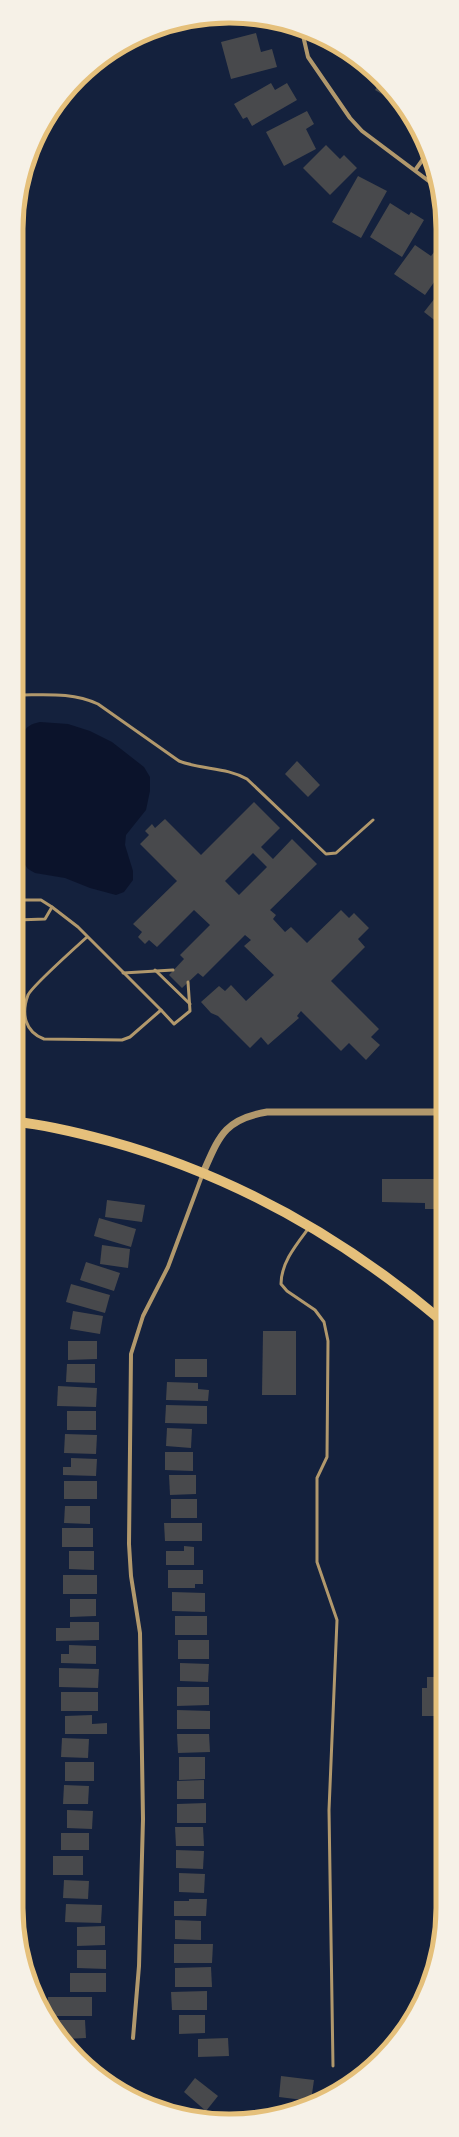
<svg xmlns="http://www.w3.org/2000/svg" width="459" height="2137" font-family="'Source Serif 4',serif">
	<style>
		.water { fill: #0b132b }
		.building { fill: #48494c; fill-rule: evenodd }
		.lines { fill: none; stroke-linecap: round; stroke-linejoin: round }
		.service { stroke: #b1986c; stroke-width: 3 }
		.minor { stroke: #b1986c; stroke-width: 4 }
		.tertiary { stroke: #b1986c; stroke-width: 7 }
		.primary { stroke: #e5c07b; stroke-width: 10 }
		.rim { fill: none; stroke: #e5c07b; stroke-width: 5 }
	</style>
	<rect width="100%" height="100%" fill="#14213d"/>
	<!-- water -->
	<path class="water" d="M40,722L68,724L90,731L112,742L144,767L150,777V791L146,810L126,835L125,845L133,871V880L124,892L116,895L90,888L65,878L35,873L28,869L17,854L18,734L23,735C25,726 32,724 40,722Z"/>
	<!-- building -->
	<g class="building">
		<path d="M256,33L261,52L272,49L277,67L231,79L221,42Z"/>
		<path d="M381,80L399,104L375,90Z"/>
		<path d="M271,83L275,90L287,83L297,100L252,126L247,117L243,119L234,104Z"/>
		<path d="M307,111L314,124L306,129L316,149L284,166L266,132Z"/>
		<path d="M326,145L340,159L344,155L357,168L330,195L303,168Z"/>
		<path d="M358,176L387,191L361,238L332,222Z"/>
		<path d="M390,203L409,215L411,212L424,220L402,257L370,237Z"/>
		<path d="M415,245L431,256L438,247L442,250V271L425,295L394,274Z"/>
		<path d="M442,289V326L424,312Z"/>
		<path d="M297,761L320,785L308,797L285,774Z"/>
		<path d="M254,802L280,828L261,847L273,859L292,839L317,864L270,910L276,915L273,919L285,932L291,927L307,943L341,910L349,918L354,913L369,928L358,939L365,947L331,981L379,1029L371,1037L380,1045L366,1060L349,1043L341,1051L301,1011L297,1016L299,1018L268,1045L261,1037L250,1048L218,1016L211,1013L201,1002L219,986L225,991L231,985L246,1001L274,975L244,946L251,940L245,935L203,977L198,973L182,988L169,975L184,959L180,955L210,925L194,910L157,947L149,940L145,944L138,937L142,932L133,924L177,881L140,844L149,835L145,831L152,824L155,828L165,819L201,855ZM253,853L267,867L239,895L225,881Z"/>
		<path d="M382,1179H442V1209H425V1203L382,1202Z"/>
		<path d="M107,1200L145,1205L142,1222L105,1217Z"/>
		<path d="M99,1218L136,1229L131,1247L94,1236Z"/>
		<path d="M102,1245L130,1249L128,1268L100,1264Z"/>
		<path d="M86,1262L120,1273L114,1291L80,1280Z"/>
		<path d="M71,1284L110,1295L105,1313L66,1302Z"/>
		<path d="M73,1311L103,1316L100,1334L70,1329Z"/>
		<path d="M263,1331H296V1395H262Z"/>
		<path d="M68,1341H97V1359L68,1360Z"/>
		<rect x="175" y="1359" width="32" height="18"/>
		<path d="M67,1364H95V1383L66,1382Z"/>
		<path d="M167,1382L198,1383V1389L209,1390L208,1401L166,1400Z"/>
		<path d="M58,1386L97,1388L96,1407L57,1406Z"/>
		<path d="M166,1405L207,1406V1424L165,1423Z"/>
		<rect x="67" y="1411" width="29" height="19"/>
		<path d="M167,1428L192,1429L191,1448L166,1446Z"/>
		<path d="M65,1434L97,1435L96,1454L64,1453Z"/>
		<path d="M165,1452H193V1471L165,1470Z"/>
		<path d="M71,1458L97,1459L96,1476L63,1475V1467H71Z"/>
		<path d="M169,1475H196V1494L170,1495Z"/>
		<rect x="64" y="1481" width="33" height="18"/>
		<rect x="171" y="1499" width="26" height="19"/>
		<path d="M65,1506H90V1524L64,1523Z"/>
		<path d="M164,1523H202V1541H165Z"/>
		<rect x="62" y="1528" width="31" height="19"/>
		<path d="M184,1546L194,1547V1565H166V1551H184Z"/>
		<path d="M69,1551H94V1570L69,1569Z"/>
		<path d="M168,1570H203V1584H195V1588H168Z"/>
		<rect x="63" y="1575" width="34" height="19"/>
		<path d="M172,1592L205,1593V1612L172,1611Z"/>
		<path d="M70,1599H96V1616L70,1617Z"/>
		<rect x="175" y="1616" width="32" height="19"/>
		<path d="M70,1622H99V1640L56,1641V1628H70Z"/>
		<rect x="178" y="1640" width="31" height="19"/>
		<path d="M69,1645L96,1646V1664L61,1663V1654H69Z"/>
		<path d="M180,1663L209,1664L208,1682L180,1681Z"/>
		<path d="M59,1668L99,1669L98,1688L59,1687Z"/>
		<path d="M427,1677H441V1716H422V1688H427Z"/>
		<path d="M177,1687H209V1705L177,1706Z"/>
		<rect x="61" y="1692" width="37" height="19"/>
		<path d="M177,1710L210,1711V1729H177Z"/>
		<path d="M92,1715V1724L107,1723V1734H65V1716Z"/>
		<path d="M177,1734H209L210,1752L178,1753Z"/>
		<path d="M62,1738L89,1739L88,1758L61,1757Z"/>
		<path d="M179,1757H205V1779L179,1780Z"/>
		<rect x="65" y="1762" width="29" height="19"/>
		<path d="M204,1780V1799H177V1781Z"/>
		<path d="M64,1785L89,1786L88,1804H63Z"/>
		<path d="M206,1803V1823H177V1804Z"/>
		<path d="M67,1810L93,1811L92,1829L67,1828Z"/>
		<path d="M175,1827H203L204,1846H176Z"/>
		<rect x="61" y="1833" width="28" height="17"/>
		<path d="M176,1850L204,1851L203,1869L176,1868Z"/>
		<rect x="53" y="1856" width="30" height="19"/>
		<path d="M179,1873L205,1874L204,1893L179,1892Z"/>
		<path d="M64,1880L89,1881L88,1899L63,1898Z"/>
		<path d="M189,1899H207L206,1916H174V1901H189Z"/>
		<path d="M66,1904L102,1905L101,1923L65,1922Z"/>
		<path d="M175,1920L201,1921V1940L175,1939Z"/>
		<path d="M105,1926V1945L77,1946V1927Z"/>
		<path d="M174,1944H213L212,1963H174Z"/>
		<path d="M77,1950H106V1969L77,1968Z"/>
		<path d="M211,1967L212,1987H175V1968Z"/>
		<rect x="70" y="1973" width="36" height="19"/>
		<path d="M207,1991V2010H172L171,1992Z"/>
		<path d="M48,1997H92V2016H50L48,2013Z"/>
		<path d="M179,2015H205V2033L179,2034Z"/>
		<path d="M57,2020H85L86,2038L65,2039L57,2027Z"/>
		<path d="M228,2038L229,2056L198,2057V2039Z"/>
		<path d="M81,2049L90,2065L89,2066L78,2058L75,2053Z"/>
		<path d="M281,2076L314,2080L311,2101L279,2097Z"/>
		<path d="M195,2078L218,2096L206,2111L184,2092Z"/>
	</g>
	<g class="lines">
		<!-- service -->
		<g class="service">
			<path d="M17,695C46,695 72,692 98,704L179,761C202,770 226,767 247,779L326,854L336,853L373,820"/>
			<path d="M17,900H41L52,907L78,927L161,1010L130,1037L122,1040L44,1039C25,1032 21,1014 28,995C32,987 77,946 87,937"/>
			<path d="M17,920L45,919L52,907"/>
			<path d="M155,970L190,1004"/>
			<path d="M123,973L173,970"/>
			<path d="M161,1010L174,1024L190,1011L188,982"/>
			<path d="M308,1229C296,1245 281,1263 281,1284L287,1291L315,1310L324,1322L328,1341L327,1457L317,1478V1562L337,1620L329,1810L333,2066"/>
			<path d="M17,1414V1349"/>
		</g>
		<!-- minor -->
		<g class="minor">
			<path d="M302,31L308,57L350,118L362,131L434,185"/>
			<path d="M416,169L426,155"/>
			<path d="M133,2038L139,1966L143,1819L140,1633L131,1576L129,1544L131,1354L143,1316L168,1267L203,1173"/>
		</g>
		<!-- tertiary -->
		<path class="tertiary" d="M203,1173C219,1137 224,1119 267,1112H442"/>
		<!-- primary -->
		<path class="primary" d="M17,1122C48,1125 79,1133 109,1141C233,1175 344,1238 442,1321"/>
	</g>
	<!-- crop -->
	<path d="M0 0H459V2137H0ZM229 23H230A206 206 0 0 1 436 229V1908A206 206 0 0 1 230 2114H229A206 206 0 0 1 23 1908V229A206 206 0 0 1 229 23Z" fill="#f6f1e7" fill-rule="evenodd"/>
	<path class="rim" d="M229 23H230A206 206 0 0 1 436 229V1908A206 206 0 0 1 230 2114H229A206 206 0 0 1 23 1908V229A206 206 0 0 1 229 23Z"/>
</svg>
